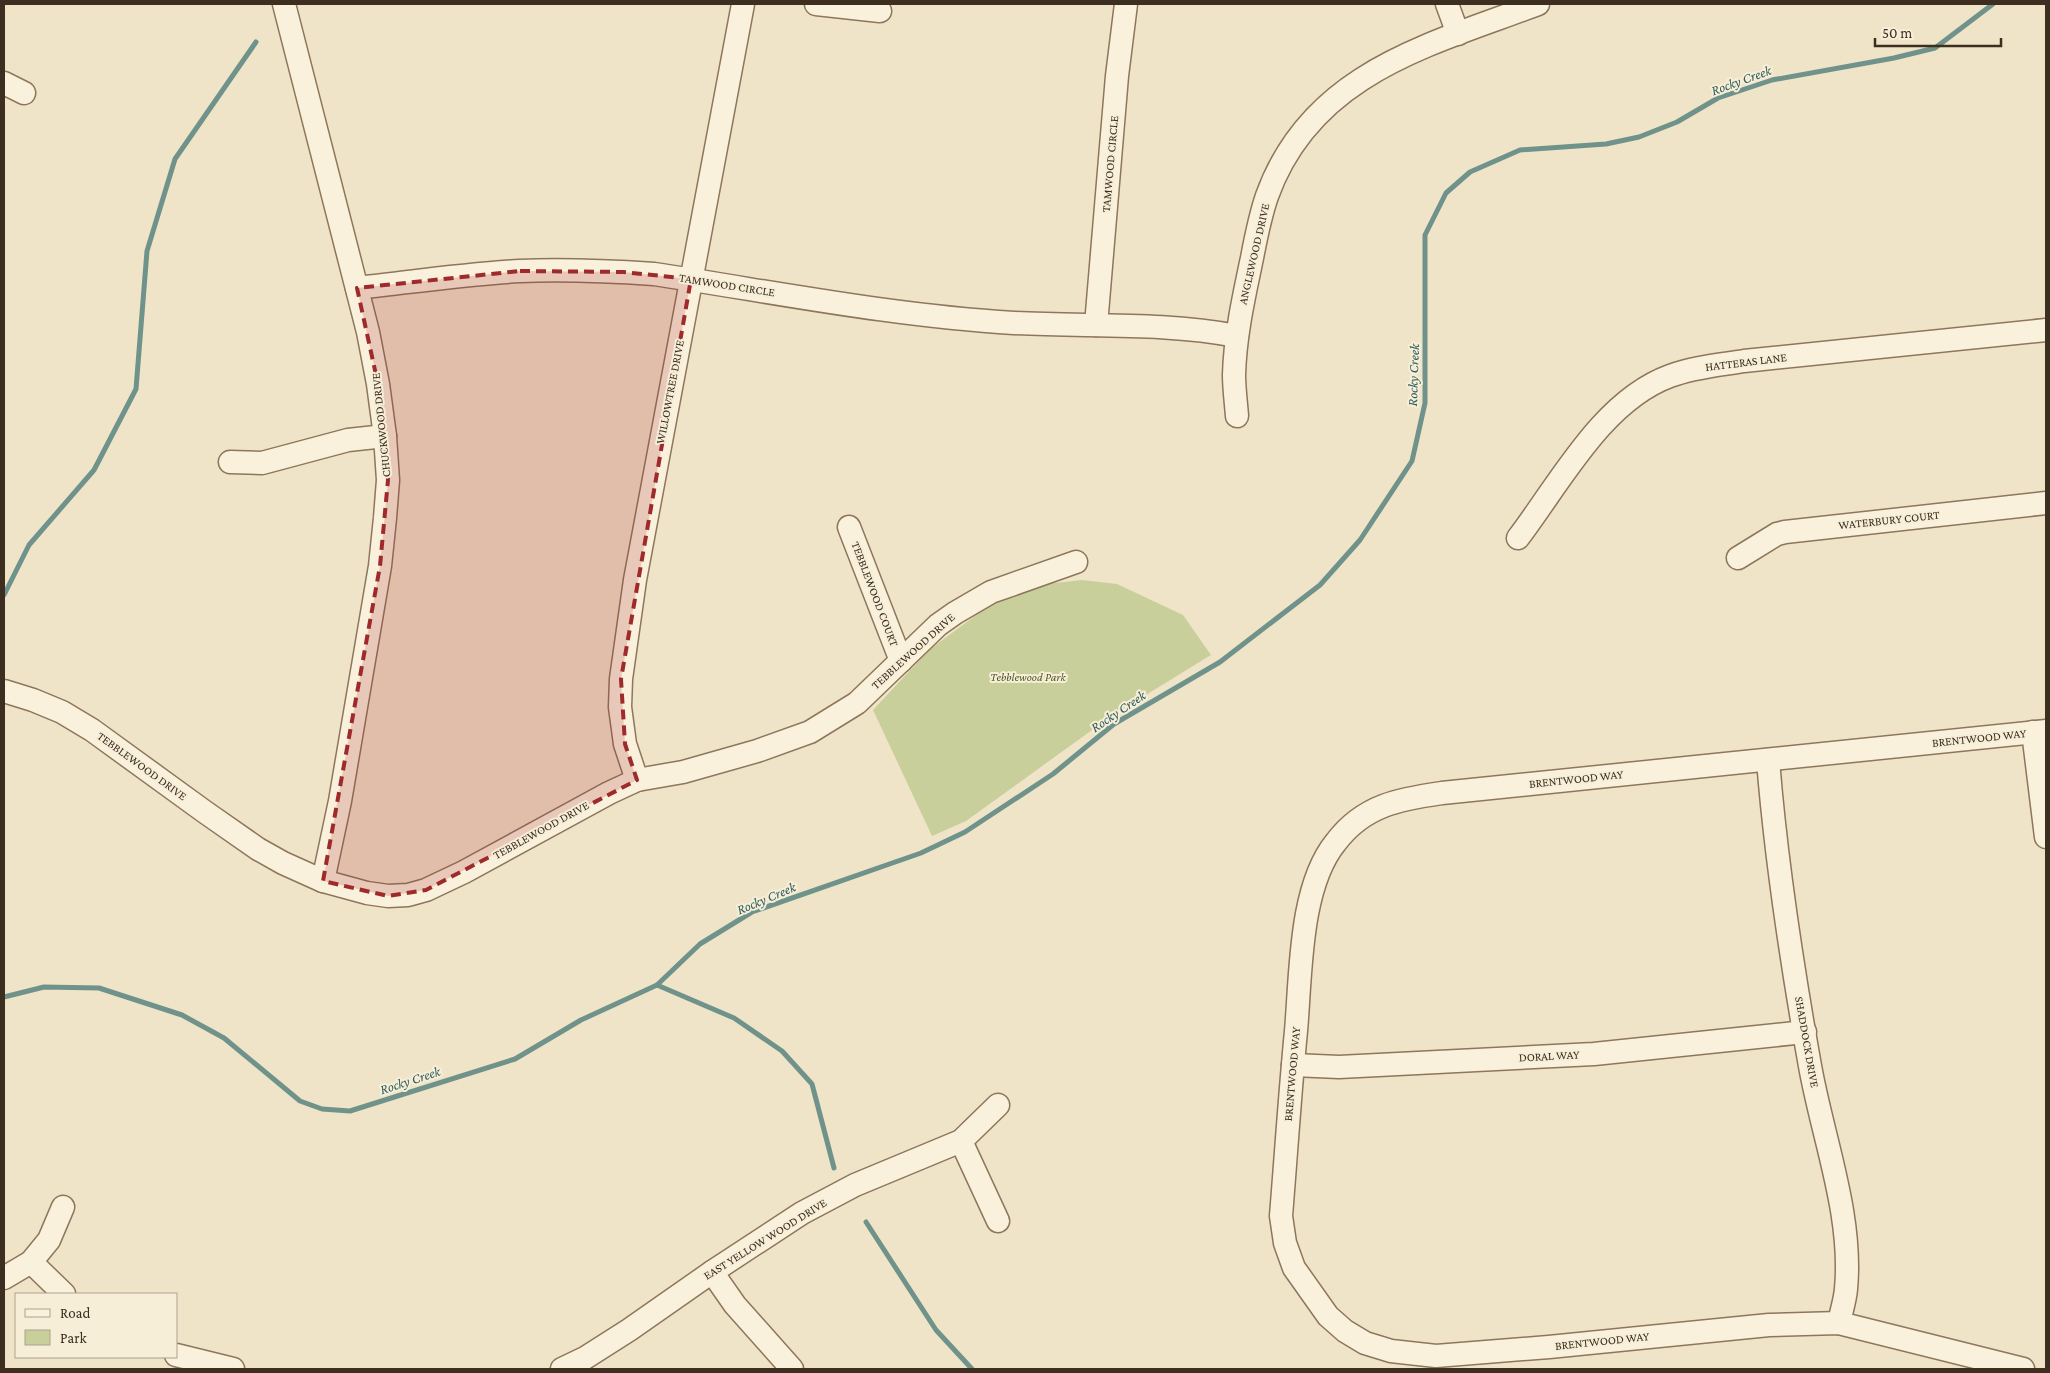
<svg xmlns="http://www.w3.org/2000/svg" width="2050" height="1373" font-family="'Crimson Pro',serif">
  <rect width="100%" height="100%" fill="#f0e4c8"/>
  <path fill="#c9cf9b" d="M1082,580l35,4 66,31 28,40 -101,62 -144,104 -34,15 -59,-126 56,-60 66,-49 42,-16z"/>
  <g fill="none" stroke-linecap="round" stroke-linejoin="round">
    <g stroke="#6f938a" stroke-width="5">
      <path d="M4,595l25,-50 65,-75 42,-81 11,-138 28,-92 81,-117"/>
      <path d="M657,985l77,33 48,33 30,33 22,84"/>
      <path d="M4,997l40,-10 55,1 83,27 42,23 76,63 22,8 28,2 165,-52 66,-39 76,-35 43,-41 52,-32 169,-59 44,-21 88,-58 61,-50 106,-62 100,-77 40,-45 52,-79 13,-58v-168l21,-42 24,-21 50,-22 86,-6 33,-7 38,-15 41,-24 54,-18 122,-22 41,-10 58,-44"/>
      <path d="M866,1222l70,108 36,39"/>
    </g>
    <defs>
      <g id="minor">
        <path d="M284,4l84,328 10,52 7,52 3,44 -3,38 -5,48 -40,235 -17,80"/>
        <path d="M816,4l64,7"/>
        <path d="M1447,4l11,30"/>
        <path d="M4,83l20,10"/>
        <path d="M357,288c54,-6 109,-14 163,-17 45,-2 89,0 134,3 120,18 239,42 360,49 75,4 150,-1 223,13"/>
        <path d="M1096,325l21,-249 9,-72"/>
        <path d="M1237,416c-1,-13 -3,-28 -3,-41 1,-39 10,-79 18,-117 4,-21 8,-42 15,-62 44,-123 162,-151 271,-192"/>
        <path d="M230,462l32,1 86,-23 37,-4"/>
        <path d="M849,527l52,134"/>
        <path d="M1518,538c42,-55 84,-137 152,-162 24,-9 50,-11 74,-15l302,-31"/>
        <path d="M1738,558l39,-24 8,-2 261,-29"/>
        <path d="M4,691l29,9 29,12 30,18 113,82 53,37 25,14 40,18 44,12 21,3 20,-1 18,-5 38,-18 145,-79 28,-13 46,-8 74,-21 53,-19 47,-29 81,-78 17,-12 36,-21 85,-30"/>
        <path d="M2033,732l13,105"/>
        <path d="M1768,760c8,102 24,205 42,306 13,73 43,149 36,223 -1,12 -5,23 -7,34"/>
        <path d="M637,780l-12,-36 -5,-37 1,-28 14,-99 108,-576"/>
        <path d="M1293,1065l46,2 255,-13 211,-22"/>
        <path d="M961,1141l37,80"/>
        <path d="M31,1262l33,32"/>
        <path d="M712,1272l23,33 57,64"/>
        <path d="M4,1278l27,-16 18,-22 14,-33"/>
        <path d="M176,1355l57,14"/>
        <path d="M562,1369l23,-11 44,-28 83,-58 90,-59 53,-28 106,-44 37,-36"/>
        <path d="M2023,1369l-184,-46 -70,2 -220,22 -113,9 -45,-5 -26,-8 -20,-12 -17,-15 -34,-48 -9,-25 -4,-27c5,-61 9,-123 15,-185 5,-56 3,-144 40,-189 28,-37 64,-43 106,-49l604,-62"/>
      </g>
    </defs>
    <use href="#minor" stroke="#8d765c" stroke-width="25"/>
    <use href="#minor" stroke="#faf1dc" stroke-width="22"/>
  </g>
  <path fill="#9e2a2b" fill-opacity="0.2" stroke="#9e2a2b" stroke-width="4" stroke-dasharray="10 6" stroke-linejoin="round" d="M520,271l103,1 68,7 -70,400 4,65 12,36 -211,110 -38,6 -65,-15 57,-315 8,-86 -10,-96 -21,-96z"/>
  <g text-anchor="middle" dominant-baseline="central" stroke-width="4" stroke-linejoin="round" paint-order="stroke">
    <g font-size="12" fill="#3d2e20" stroke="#f7eed8">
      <text transform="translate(1110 164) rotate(-85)">TAMWOOD CIRCLE</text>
      <text transform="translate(1254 254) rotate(-77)">ANGLEWOOD DRIVE</text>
      <text transform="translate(727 285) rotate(9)">TAMWOOD CIRCLE</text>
      <text transform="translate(1746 362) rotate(-7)">HATTERAS LANE</text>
      <text transform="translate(670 392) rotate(-79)">WILLOWTREE DRIVE</text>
      <text transform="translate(381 425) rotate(-96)">CHUCKWOOD DRIVE</text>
      <text transform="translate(1889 520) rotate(-6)">WATERBURY COURT</text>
      <text transform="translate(875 594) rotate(69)">TEBBLEWOOD COURT</text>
      <text transform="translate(913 651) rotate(-42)">TEBBLEWOOD DRIVE</text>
      <text transform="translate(1979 738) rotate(-6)">BRENTWOOD WAY</text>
      <text transform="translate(142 766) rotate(36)">TEBBLEWOOD DRIVE</text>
      <text transform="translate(1576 779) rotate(-6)">BRENTWOOD WAY</text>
      <text transform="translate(541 830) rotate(-29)">TEBBLEWOOD DRIVE</text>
      <text transform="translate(1807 1042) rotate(80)">SHADDOCK DRIVE</text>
      <text transform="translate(1549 1056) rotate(-3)">DORAL WAY</text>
      <text transform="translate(1292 1074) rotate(-85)">BRENTWOOD WAY</text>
      <text transform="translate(765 1239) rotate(-32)">EAST YELLOW WOOD DRIVE</text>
      <text transform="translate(1602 1341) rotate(-6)">BRENTWOOD WAY</text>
    </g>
    <g font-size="12" font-style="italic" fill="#4d5a26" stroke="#f7eed8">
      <text x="1028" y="677">Tebblewood Park</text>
    </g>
    <g font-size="14" font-style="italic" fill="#2f5d5a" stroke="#f7eed8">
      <text transform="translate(1741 80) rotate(-20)">Rocky Creek</text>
      <text transform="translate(1413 375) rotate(-88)">Rocky Creek</text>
      <text transform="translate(1118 711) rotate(-34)">Rocky Creek</text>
      <text transform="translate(766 898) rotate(-23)">Rocky Creek</text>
      <text transform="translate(410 1080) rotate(-18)">Rocky Creek</text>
    </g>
  </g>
  <rect width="2050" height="1373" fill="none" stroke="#3d2e20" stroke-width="10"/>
  <rect x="15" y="1293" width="162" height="65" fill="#f7eed8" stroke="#ada18e"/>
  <rect x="25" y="1309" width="25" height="8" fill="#faf1dc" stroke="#ada18e"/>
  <text x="60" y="1318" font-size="15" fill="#3d2e20">Road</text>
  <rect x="25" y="1330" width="25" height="15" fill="#c9cf9b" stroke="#ada18e"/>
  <text x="60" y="1343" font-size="15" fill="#3d2e20">Park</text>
  <path d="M1875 38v8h126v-8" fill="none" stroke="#3d2e20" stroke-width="2.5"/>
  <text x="1882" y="38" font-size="15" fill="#3d2e20" stroke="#f7eed8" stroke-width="4" paint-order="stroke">50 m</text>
</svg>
